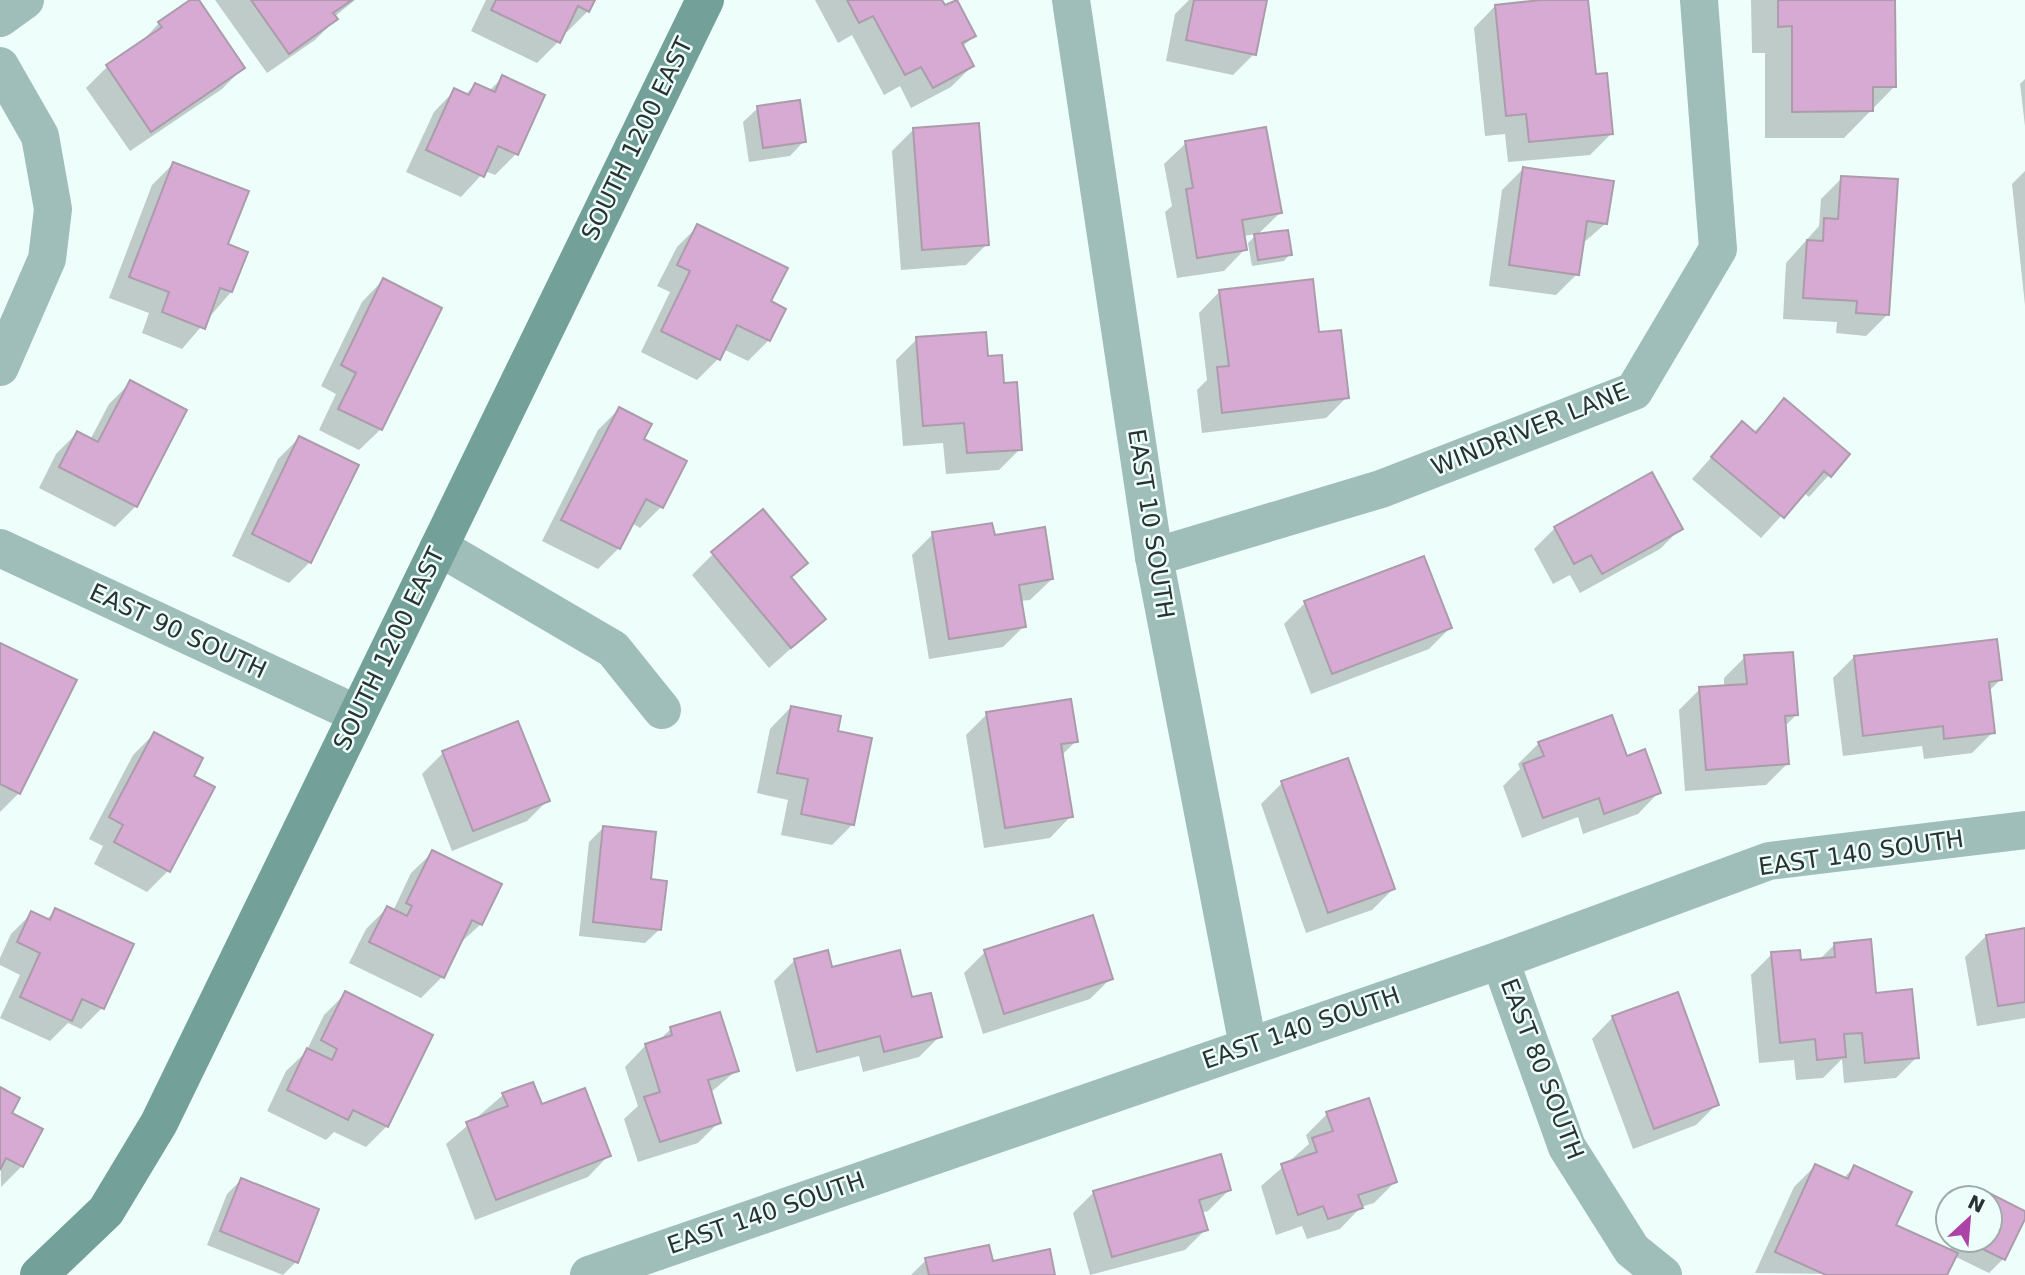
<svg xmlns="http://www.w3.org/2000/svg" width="2025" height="1275" font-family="'DejaVu Sans',sans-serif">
  <rect width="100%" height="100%" fill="#eefefb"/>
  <g fill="#0003">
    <path d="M193,0h3l47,68 -21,21 -92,62 -44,-63 21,-21 32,-22 20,-22z"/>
    <path d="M215,0h140l-21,17 2,2 -21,21 -48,33z"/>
    <path d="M486,0h107l-5,11 -21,21 -3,-1 -6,11 -21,21 -66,-32z"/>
    <path d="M815,0h126l33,36 -12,11 10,19 -21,21 -40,21 -11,-22 -16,9 -32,-60 -14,8z"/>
    <path d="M1189,0h76l-11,54 -21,21 -67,-14 9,-47z"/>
    <path d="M1558,0h29l8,76 16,58 -21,21 -82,7 -3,-28 -20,2 -11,-108 21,-22z"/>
    <path d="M1751,0h143v87l-50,51h-79v-85h-13z"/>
    <path d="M503,77l13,77 -21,21 -10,-4 -24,26 -55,-25 28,-60 21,-22 10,5 10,-10 14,6z"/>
    <path d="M2025,79v47l-5,-42z"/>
    <path d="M758,108l46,33 -14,15 -41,6 -6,-40z"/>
    <path d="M913,130l74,114 -21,21 -65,5 -9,-119z"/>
    <path d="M1186,143l94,70 -24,23 34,18 -6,7 -32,5 -4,-23 9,-9 -14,2 2,13 -21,22 -47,7 -12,-66 7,-6 -8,-42z"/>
    <path d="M173,164l53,81 5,47 -49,57 -40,-16 7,-20 -40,-15 43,-113z"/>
    <path d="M1523,169l82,55 -23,20 -5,30 -21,21 -67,-9 13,-96z"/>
    <path d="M2025,171v134l-13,-121z"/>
    <path d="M1842,178l46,136 -22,22 -30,-3 1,-11 -54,-3 3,-56 33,-37 2,-27z"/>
    <path d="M698,226l71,76v38l-21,21 -25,-12 -5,10 -21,21 -56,-28 29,-60 -13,-6 20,-39z"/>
    <path d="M383,280l-2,149 -22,21 -40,-20 17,-36 -15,-8 41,-84z"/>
    <path d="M1220,291l127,106 -21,21 -124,15 -5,-43 10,-10 -8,-67z"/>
    <path d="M917,339l69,19 16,27 18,64 -21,21 -53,4 -3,-31 -40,3 -7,-86z"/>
    <path d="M130,383l6,123 -21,21 -76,-39 17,-34 21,-21 13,7 19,-36z"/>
    <path d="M1784,401l64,53 -39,43 -6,-5 -42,46 -69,-59 50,-56 11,10z"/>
    <path d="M619,409l23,31 19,67 -21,21 -8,-5 -13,25 -21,21 -56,-28 56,-111z"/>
    <path d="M299,438l11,124 -21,21 -57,-27 46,-97z"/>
    <path d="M1555,528h126l-21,21 -80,44 -10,-18 -17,9 -19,-35z"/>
    <path d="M933,534l60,3 59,42 -22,21 -10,1 4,25 -21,21 -74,12 -17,-104z"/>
    <path d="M713,554l77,24 34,41 -55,49 -77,-93z"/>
    <path d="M1305,603l145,25 -21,21 -118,45 -27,-70z"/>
    <path d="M0,645l19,148 -19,19z"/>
    <path d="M1745,657l52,57 -13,13 3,37 -21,21 -81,6 -6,-81 21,-21 24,-2v-9z"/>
    <path d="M1854,657l146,23 -12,12 5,40 -21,21 -48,6 -2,-13 -79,10 -10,-78z"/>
    <path d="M791,707l45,25 17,92 -21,21 -51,-10 7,-35 -31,-7 13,-64z"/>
    <path d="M987,714l89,27 -15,15 10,60 -21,22 -66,10 -18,-113z"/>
    <path d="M154,734l37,43 -23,94 -21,21 -53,-28 9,-18 -14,-7 44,-84z"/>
    <path d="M1539,743l87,15 33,34 -21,22 -55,20 -5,-17 -56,21 -19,-52 17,-17 -2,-5z"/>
    <path d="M443,753l105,47 -21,21 -75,30 -30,-77z"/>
    <path d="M1282,783l111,106 -21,21 -66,23 -45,-129z"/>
    <path d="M604,827l45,53 11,49 -15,14 -66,-7 10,-94z"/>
    <path d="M433,852l48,72 -23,21 -16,32 -21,21 -72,-35 17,-34 21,-21 6,3 18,-38z"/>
    <path d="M56,910l46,98 -21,21 -13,-6 -18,18 -50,-23 20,-43 -20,-10v-7l11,-24 21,-21 14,7z"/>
    <path d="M2025,930v88l-48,8 -12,-69 21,-21z"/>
    <path d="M1835,944l82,113 -21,21 -52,5 -2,-24 -19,19 -27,2 -2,-20 -35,3 -8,-88 21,-21 28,8 19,-2z"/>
    <path d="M985,952l126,26 -21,21 -107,35 -19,-61z"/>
    <path d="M795,960l35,9 81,30 29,37 -21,21 -56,15 -4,-16 -63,16 -22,-91z"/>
    <path d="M345,994l42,132 -21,21 -32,-15 -8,8 -59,-29 19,-40 20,-19 18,-37z"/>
    <path d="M1613,1017l104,87 -21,21 -63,24 -41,-110z"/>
    <path d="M671,1029l66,41 -27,23 9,29 -21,21 -60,19 -14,-43 14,-13 -13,-39 21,-22 12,-4z"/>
    <path d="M0,1089l10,24 12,53 -21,21z"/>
    <path d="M503,1095l38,11 68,49 -21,22 -113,43 -29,-76z"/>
    <path d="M1327,1114l68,68 -21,21 -13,4 -21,22 -33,10 -5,-13 -26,9 -15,-49 48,-42 -3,-9z"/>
    <path d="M1815,1166l28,13 11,-12 40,59 55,25 5,-11h36v-42h-10l5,-5 40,23 -22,43 -14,14 -35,-17 -8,19 -191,-2 39,-86z"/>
    <path d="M241,1180l55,82 -13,13 -76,-30 20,-51z"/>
    <path d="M1229,1190l-21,21 -7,2 5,16 -21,21 -95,25 -17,-62 21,-21z"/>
    <path d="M926,1260l66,3 61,12h-142z"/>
  </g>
  <g fill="#d6aad2" stroke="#ac9cab" stroke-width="2">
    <path d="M190,0h9l46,68 -94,64 -45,-67 56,-38 -4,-5z"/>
    <path d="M251,0h101l-19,13 5,6 -49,35z"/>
    <path d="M496,0h99l-6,12 -11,-6 -18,37 -69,-33z"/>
    <path d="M847,0h95l3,5 12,-5 19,36 -14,7 12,23 -41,22 -12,-21 -16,8 -32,-59 -14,7z"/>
    <path d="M1194,0h73l-11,55 -70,-15z"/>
    <path d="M1541,0h47l8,74 11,-1 6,61 -84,8 -3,-28 -20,2 -11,-111z"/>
    <path d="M1778,0h117l1,87h-23v24l-81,1v-86l-14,1z"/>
    <path d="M502,75l43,20 -27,60 -20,-9 -14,31 -58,-27 28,-62 15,7 6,-12 20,9z"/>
    <path d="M800,100l6,42 -43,6 -6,-42z"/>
    <path d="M979,123l10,122 -67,5 -9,-122z"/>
    <path d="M1266,127l16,86 -40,7 5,30 -50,8 -11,-69 7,-1 -8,-47z"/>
    <path d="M173,162l76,29 -21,53 20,8 -16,40 -12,-4 -15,41 -43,-17 7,-20 -40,-15z"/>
    <path d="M1523,167l91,14 -7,43 -20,-3 -8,54 -70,-10z"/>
    <path d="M1841,176l57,3 -9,136 -33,-2 1,-12 -54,-3 4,-58 16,1 1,-23 14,1z"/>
    <path d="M697,224l91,44 -17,33 15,8 -16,32 -33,-16 -17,35 -59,-29 29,-60 -13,-6z"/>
    <path d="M1288,230l4,25 -34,5 -4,-26z"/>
    <path d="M383,278l59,30 -60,122 -44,-21 18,-36 -15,-8z"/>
    <path d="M1313,279l6,53 22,-2 8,68 -127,15 -5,-46 12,-1 -10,-76z"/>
    <path d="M986,332l2,24 14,-1 2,28 13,-1 5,68 -55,3 -3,-30 -41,3 -7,-89z"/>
    <path d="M130,380l57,30 -50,97 -78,-40 18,-36 21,11z"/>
    <path d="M1784,398l66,56 -19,23 -7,-6 -40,47 -73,-61 31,-36 14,12z"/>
    <path d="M619,407l33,17 -8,15 43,22 -24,47 -17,-9 -26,50 -59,-29z"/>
    <path d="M299,436l60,29 -48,98 -59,-29z"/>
    <path d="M1652,472l31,57 -81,45 -11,-19 -17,9 -20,-37z"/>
    <path d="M763,509l45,54 -17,14 35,42 -35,29 -80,-96z"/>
    <path d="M992,523l3,12 50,-8 8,52 -34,6 7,42 -77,12 -17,-107z"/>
    <path d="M1424,556l28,72 -120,46 -28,-73z"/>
    <path d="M1997,639l5,41 -13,2 6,51 -51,6 -1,-13 -80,10 -9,-80z"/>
    <path d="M0,643l77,37 -57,114 -20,-10z"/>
    <path d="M1793,652l5,63 -13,1 4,48 -83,6 -7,-83 48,-3 -3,-29z"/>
    <path d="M1071,699l7,43 -17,2 12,73 -68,11 -19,-116z"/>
    <path d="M791,706l50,10 -3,15 34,7 -18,87 -53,-11 7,-35 -31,-6z"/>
    <path d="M1612,715l15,41 18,-7 16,44 -57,21 -5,-16 -56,20 -20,-54 21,-8 -6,-14z"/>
    <path d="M518,721l32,80 -77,30 -31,-80z"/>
    <path d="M154,732l49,26 -9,18 21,11 -45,85 -56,-30 9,-17 -14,-8z"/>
    <path d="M1348,758l47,131 -67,24 -47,-132z"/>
    <path d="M603,826l53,6 -5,47 16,2 -6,49 -68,-8z"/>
    <path d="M432,850l70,34 -20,41 -10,-5 -28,58 -75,-36 18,-36 20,10 5,-10 -6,-3z"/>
    <path d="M55,908l79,36 -30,65 -22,-10 -10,22 -52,-24 20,-44 -23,-11 14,-31 19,9z"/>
    <path d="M1093,915l20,64 -109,35 -20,-64z"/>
    <path d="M2025,928v74l-27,4 -12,-71z"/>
    <path d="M1871,939l5,54 36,-4 7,69 -54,5 -3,-30 -18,1 2,23 -29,3 -2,-21 -35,4 -9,-91 29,-2 1,10 34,-3 -1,-14z"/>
    <path d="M828,950l4,17 68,-17 12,47 19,-4 11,44 -58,15 -4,-16 -63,16 -23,-93z"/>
    <path d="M345,991l88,44 -45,92 -35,-17 -5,10 -61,-30 20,-42 25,12 5,-11 -16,-9z"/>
    <path d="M1678,992l41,113 -65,24 -42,-113z"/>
    <path d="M720,1012l19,59 -31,9 13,43 -61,19 -16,-45 16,-5 -15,-48 27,-9 -2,-8z"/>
    <path d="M533,1082l9,22 43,-16 26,68 -115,44 -30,-78 42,-16 -6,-13z"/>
    <path d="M0,1087l20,11 -8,15 31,16 -20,38 -17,-9 -6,12z"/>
    <path d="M1369,1098l28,84 -39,13 5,13 -35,11 -5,-13 -25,9 -17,-51 36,-12 -5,-14 21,-7 -7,-19z"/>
    <path d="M1221,1154l10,36 -32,10 9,30 -96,27 -19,-66z"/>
    <path d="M1815,1164l33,15 6,-14 58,27 -16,33 62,28 -11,22h-121l-51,-23z"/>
    <path d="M241,1178l78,31 -21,54 -78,-32z"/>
    <path d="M1985,1191l40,20v8l-20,41 -41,-20h26v-42h-9z"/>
    <path d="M989,1245l4,16 57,-12 5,26h-126l-4,-17z"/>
  </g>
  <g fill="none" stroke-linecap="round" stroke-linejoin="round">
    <g stroke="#a0beb9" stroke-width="38">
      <path d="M1071,0l83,557 94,489"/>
      <path d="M0,18l25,-18"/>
      <path d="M0,66l40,70 13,73 -6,50 -47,108"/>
      <path d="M439,547l174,102 49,61"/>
      <path d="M0,548l357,166"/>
      <path d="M1154,557l227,-68 253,-98 84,-142 -19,-249"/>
      <path d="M1500,960l67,187 65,103 31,25"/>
      <path d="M589,1275l911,-315 269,-99 256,-31"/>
    </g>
    <path stroke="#73a199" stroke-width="38" d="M39,1275l67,-64 53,-88 546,-1123"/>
  </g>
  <g text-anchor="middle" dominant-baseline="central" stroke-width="5" stroke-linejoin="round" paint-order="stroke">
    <g font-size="24" fill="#283230" stroke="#eefefb">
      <text transform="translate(637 139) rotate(-64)">SOUTH 1200 EAST</text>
      <text transform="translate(1530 429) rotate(-22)">WINDRIVER LANE</text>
      <text transform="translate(1151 524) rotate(81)">EAST 10 SOUTH</text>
      <text transform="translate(178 631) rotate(25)">EAST 90 SOUTH</text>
      <text transform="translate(389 649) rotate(-64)">SOUTH 1200 EAST</text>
      <text transform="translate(1861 853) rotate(-8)">EAST 140 SOUTH</text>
      <text transform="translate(1301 1028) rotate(-19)">EAST 140 SOUTH</text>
      <text transform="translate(1542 1069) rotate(69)">EAST 80 SOUTH</text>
      <text transform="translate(766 1213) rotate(-19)">EAST 140 SOUTH</text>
    </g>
  </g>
  <g transform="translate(1969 1219) rotate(26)"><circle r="33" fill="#eefefb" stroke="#9facaa" stroke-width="2"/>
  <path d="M0-5L12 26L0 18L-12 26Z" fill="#ac44a7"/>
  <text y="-10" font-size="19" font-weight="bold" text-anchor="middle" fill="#283230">N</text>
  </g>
</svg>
